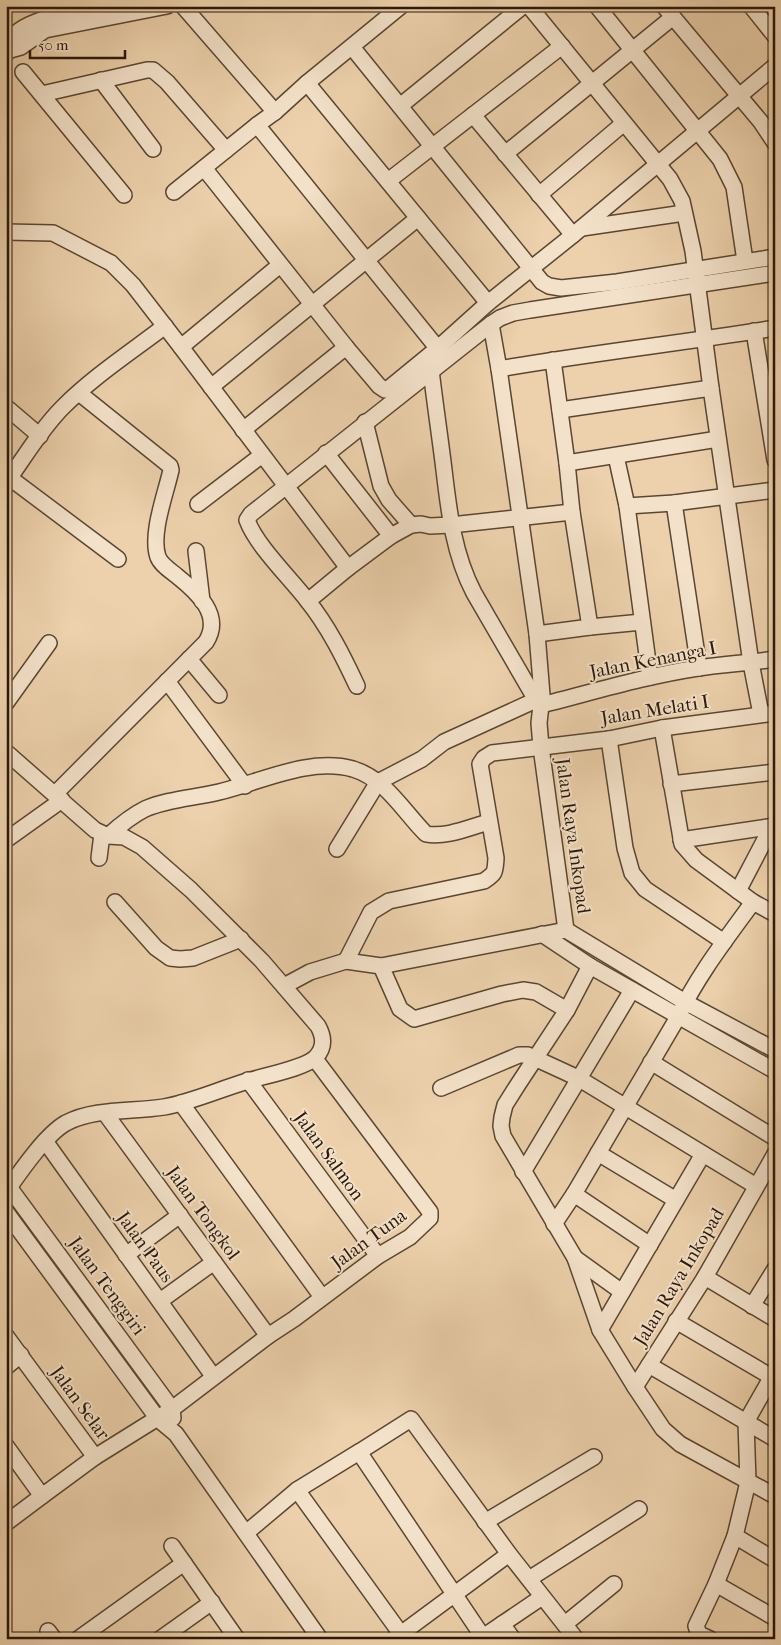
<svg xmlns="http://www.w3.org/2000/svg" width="781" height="1645" font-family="'IM FELL French Canon',serif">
  <rect width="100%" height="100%" fill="#ecd1ac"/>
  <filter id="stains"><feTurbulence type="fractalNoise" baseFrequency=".004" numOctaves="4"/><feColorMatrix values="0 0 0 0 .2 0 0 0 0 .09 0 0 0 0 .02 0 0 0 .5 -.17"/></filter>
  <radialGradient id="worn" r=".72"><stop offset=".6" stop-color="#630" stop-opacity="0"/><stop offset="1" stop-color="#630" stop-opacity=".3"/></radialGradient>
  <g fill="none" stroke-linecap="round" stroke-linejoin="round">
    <defs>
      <g id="street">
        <path d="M183,6l92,106"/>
        <path d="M529,6l141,173 12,22 11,50 18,137 40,275 10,51"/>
        <path d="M597,6l123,153 14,28 11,74"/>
        <path d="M751,6l24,30"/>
        <path d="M673,17l88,105 14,21"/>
        <path d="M352,47l190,235 7,4 12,2 56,-6 158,-25"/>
        <path d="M10,50c0,-3 1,-9 2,-12 14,-21 69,-27 92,-31"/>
        <path d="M6,53l4,-3 11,-3 24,-17 122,-24"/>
        <path d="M23,72l101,123"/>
        <path d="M101,80l52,69"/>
        <path d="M42,94l105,-24h6l14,12 59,68"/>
        <path d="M400,106l123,-100"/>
        <path d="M473,115l100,120"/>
        <path d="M257,125l186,230"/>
        <path d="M505,154l168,-137 -9,-11"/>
        <path d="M204,168l142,179 33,39 6,4 3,-1 50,-41 50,-45 85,-68 202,-169"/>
        <path d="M388,181l174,-135"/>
        <path d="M174,192l83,-67 18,-13 32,-29 94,-77"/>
        <path d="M539,195l85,-72"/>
        <path d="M418,218l70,85"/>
        <path d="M582,228l102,-15"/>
        <path d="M6,232l47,1 58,30 22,22 48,62"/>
        <path d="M280,265l-99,82 167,221"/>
        <path d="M491,324l8,45 38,265 5,61 -1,10c52,-13 104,-29 157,-37 26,-4 51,-5 77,-9"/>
        <path d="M754,331l21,129"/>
        <path d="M553,360l14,103"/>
        <path d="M499,369c92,-16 184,-26 276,-41"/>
        <path d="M431,370c4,34 9,67 13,100 5,43 10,85 30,123l62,107 5,5 -2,18 2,24 25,183"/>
        <path d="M211,387l207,-169 -111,-135"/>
        <path d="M6,407l34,29"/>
        <path d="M560,410l151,-22"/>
        <path d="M365,422l16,64 8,14 22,25"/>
        <path d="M243,430l103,-83"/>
        <path d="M326,453l65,83"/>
        <path d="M616,456l11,50 23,171"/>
        <path d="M10,478l108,81"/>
        <path d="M6,483c18,-25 35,-54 57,-76 31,-31 68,-55 102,-81"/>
        <path d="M674,503l25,165"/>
        <path d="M198,504l64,-49"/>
        <path d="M627,506l47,-3 101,-13"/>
        <path d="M196,551l6,50"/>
        <path d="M308,601l40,-33 43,-32 20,-11 10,-1 9,2 21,-1 121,-13"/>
        <path d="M590,627l52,-5"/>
        <path d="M537,634l53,-7 -18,-115 -5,-49 151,-24"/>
        <path d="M189,659l30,36"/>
        <path d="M167,681l78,105"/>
        <path d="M357,686c-14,-30 -29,-60 -50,-86 -17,-22 -51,-55 -60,-80l4,-6 240,-190 9,-6 13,-5 17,-3 245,-37"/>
        <path d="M6,703l43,-60"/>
        <path d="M662,728l20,116 14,16 57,42 22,12"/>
        <path d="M609,739l16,109 7,25 13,16 79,53"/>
        <path d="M6,752l89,78 13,6 16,1 18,10 49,43 71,71 56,65c6,11 7,21 -2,31 -10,11 -53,19 -68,24 -28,8 -56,21 -84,26 -32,5 -69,1 -98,16 -20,11 -46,49 -60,69"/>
        <path d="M671,784l104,-12"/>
        <path d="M55,794l151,-152c17,-27 -9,-50 -29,-66 -6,-5 -16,-11 -19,-19 -8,-23 8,-64 13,-87l-1,-4 -91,-73"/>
        <path d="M108,836c11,-10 23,-20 37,-27 23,-10 49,-11 74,-17 42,-10 90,-35 134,-23 33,10 50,42 73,65 20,4 44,-7 63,-12"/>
        <path d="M6,840l56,-40"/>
        <path d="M681,840l94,-14"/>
        <path d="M337,849l41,-67 44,-23 22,-17 92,-42"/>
        <path d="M99,858l3,-24"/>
        <path d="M738,891l34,-65"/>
        <path d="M115,902l41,46 14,10 10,1 13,-1 48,-19"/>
        <path d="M542,934l48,32 185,105"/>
        <path d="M346,961l25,-49 18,-11 95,-20c12,-8 11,-9 12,-23l-16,-94 4,-6 8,-5 117,-14 53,-11 113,-15"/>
        <path d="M381,966l19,43 14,10 88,-25 21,-4 13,2 31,18 -50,76 -12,19 -3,12 -1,9 2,10 72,122 25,72 35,57 28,42 17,15 95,52"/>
        <path d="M284,986l26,-14 36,-11 35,5 185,-36 119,72 90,48"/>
        <path d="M567,1010l23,-44"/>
        <path d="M651,1062l124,76"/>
        <path d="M248,1080l130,176"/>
        <path d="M441,1088l78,-33h9l50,23 178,108"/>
        <path d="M181,1103l141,194"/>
        <path d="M105,1113l163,223"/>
        <path d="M45,1141l168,235"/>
        <path d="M598,1153l78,47"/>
        <path d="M523,1172l109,-182"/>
        <path d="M9,1187l163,222 1,9"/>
        <path d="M574,1194l76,51"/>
        <path d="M6,1212l152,207 18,15 144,205"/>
        <path d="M554,1224l20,-30 104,-177c19,-41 49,-79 75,-115"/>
        <path d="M126,1255l54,-40"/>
        <path d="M575,1258l47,34"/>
        <path d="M705,1277l70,42"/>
        <path d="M160,1301l54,-39"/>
        <path d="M752,1306l23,-37"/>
        <path d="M676,1321l99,58"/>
        <path d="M600,1330l103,-176"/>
        <path d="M6,1336l89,121 77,-48 96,-73 26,-17 84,-63 32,-19 20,-19v-6l-115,-153"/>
        <path d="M649,1365l126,74"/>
        <path d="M6,1367l15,-12"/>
        <path d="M635,1387l70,-110 70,-123"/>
        <path d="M6,1446l36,50 -36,27"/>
        <path d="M297,1490l104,144"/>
        <path d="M42,1496l53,-39"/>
        <path d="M485,1522l109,-65"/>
        <path d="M246,1533l51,-43 62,-38"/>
        <path d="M735,1536l40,24"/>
        <path d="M172,1546l65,93"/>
        <path d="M509,1554l67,85"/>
        <path d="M529,1579l110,-70"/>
        <path d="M716,1584l59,34"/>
        <path d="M502,1624l11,15"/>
        <path d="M565,1624l49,-40"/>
        <path d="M48,1631l6,8"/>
        <path d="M78,1639l106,-76"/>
        <path d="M160,1639l52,-37"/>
        <path d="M394,1639l115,-85 -98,-135 -52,33 124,185 59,-40"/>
        <path d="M710,1639l-11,-5 -3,-8 20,-42 19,-48 13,-54 -2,-60 29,-51"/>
      </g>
    </defs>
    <use href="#street" stroke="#5b4632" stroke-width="18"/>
    <use href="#street" stroke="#f3e1c9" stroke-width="15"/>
  </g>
  <g text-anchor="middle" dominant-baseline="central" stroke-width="4" stroke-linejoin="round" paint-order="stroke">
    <g font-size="19" fill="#2b180a" stroke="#f3e1c9">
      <text transform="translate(653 660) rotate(-11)">Jalan Kenanga I</text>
      <text transform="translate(655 710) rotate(-9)">Jalan Melati I</text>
      <text transform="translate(573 836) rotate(82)">Jalan Raya Inkopad</text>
      <text transform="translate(329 1156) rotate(54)">Jalan Salmon</text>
      <text transform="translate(203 1213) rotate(54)">Jalan Tongkol</text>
      <text transform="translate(369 1239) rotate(-36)">Jalan Tuna</text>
      <text transform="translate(145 1247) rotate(54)">Jalan Paus</text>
      <text transform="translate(679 1277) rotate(-59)">Jalan Raya Inkopad</text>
      <text transform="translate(107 1286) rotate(54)">Jalan Tenggiri</text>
      <text transform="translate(80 1403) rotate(54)">Jalan Selar</text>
    </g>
  </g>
  <rect width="781" height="1645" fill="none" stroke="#ecd1ac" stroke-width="25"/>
  <rect x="8" y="8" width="766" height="1630" fill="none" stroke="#2b180a" stroke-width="2.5"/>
  <rect x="12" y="12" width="756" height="1620" fill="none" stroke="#2b180a"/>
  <path d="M30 50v8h95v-8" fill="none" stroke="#2b180a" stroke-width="2.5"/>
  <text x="38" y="50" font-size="15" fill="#2b180a" stroke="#f3e1c9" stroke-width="4" paint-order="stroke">50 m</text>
  <rect width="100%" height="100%" filter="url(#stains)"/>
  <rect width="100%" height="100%" fill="url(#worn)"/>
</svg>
